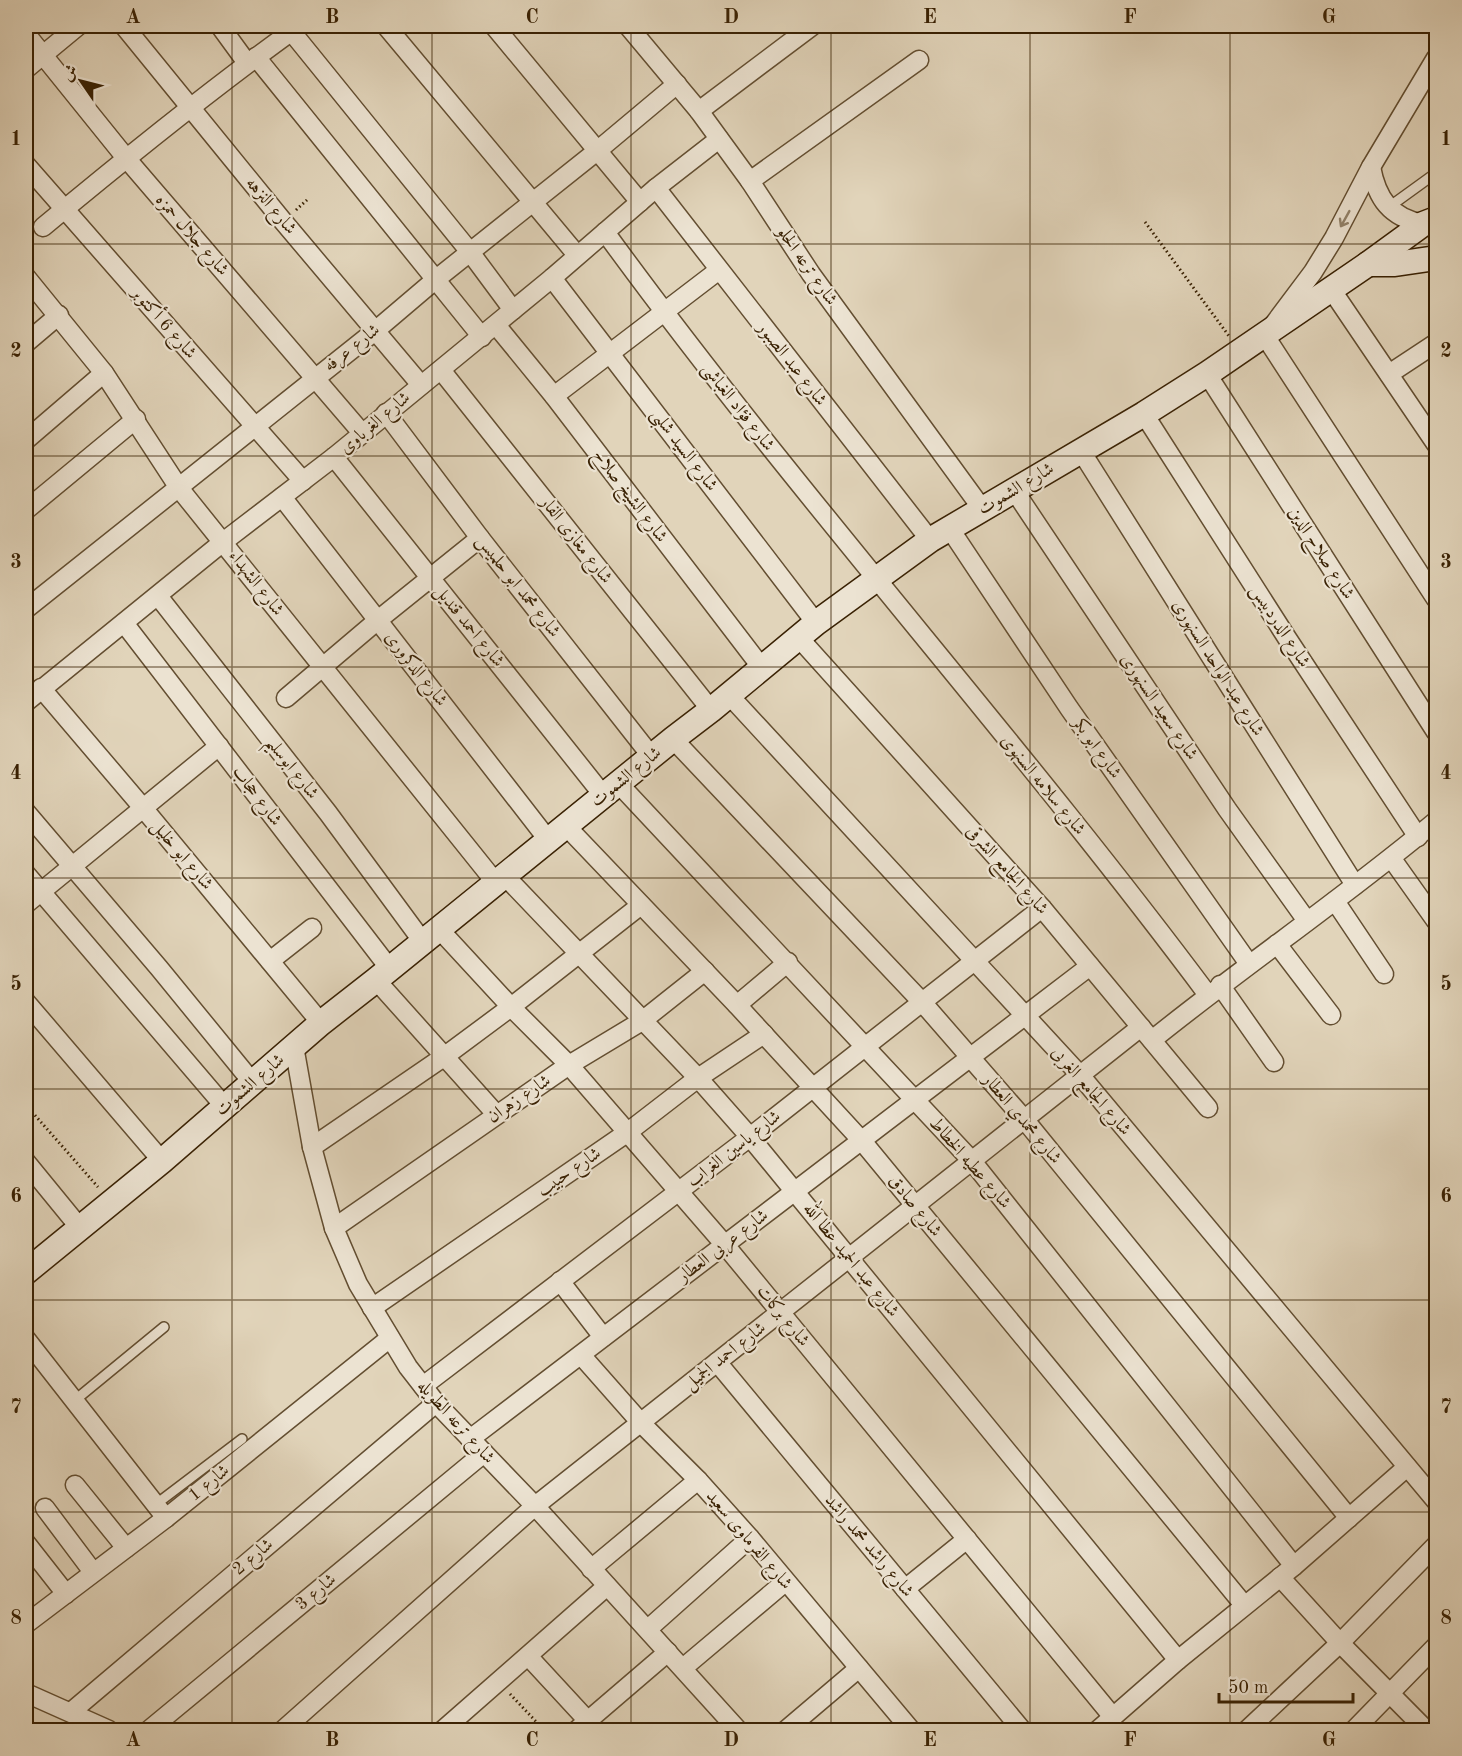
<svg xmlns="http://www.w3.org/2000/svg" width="1462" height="1756" font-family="'Old Standard TT',Amiri,serif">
  <rect width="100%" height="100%" fill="#e1d4ba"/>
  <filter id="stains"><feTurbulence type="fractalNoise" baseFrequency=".00333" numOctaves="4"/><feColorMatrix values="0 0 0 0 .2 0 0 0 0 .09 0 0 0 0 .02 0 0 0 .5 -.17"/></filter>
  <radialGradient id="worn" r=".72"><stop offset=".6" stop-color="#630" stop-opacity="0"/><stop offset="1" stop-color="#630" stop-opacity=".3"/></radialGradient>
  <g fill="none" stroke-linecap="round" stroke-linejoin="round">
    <defs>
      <g id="lane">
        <path d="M1389,207l47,-34"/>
        <path d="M74,1401l90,-74"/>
        <path d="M155,1505l87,-66"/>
      </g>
      <g id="street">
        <path d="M124,26l158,194 139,165"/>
        <path d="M220,26l27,37"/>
        <path d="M386,26l191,229"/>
        <path d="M494,26l146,176"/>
        <path d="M628,26l71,85 51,70 61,93 172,236"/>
        <path d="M291,31l179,221 43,58"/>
        <path d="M26,34l100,124 236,275"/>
        <path d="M256,57l226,280"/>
        <path d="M1436,58l-65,109 -37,71 -21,34 -48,64 171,263"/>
        <path d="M26,69l52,-43"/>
        <path d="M699,111l113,-85"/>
        <path d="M26,165l277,316"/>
        <path d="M1371,167c6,32 19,50 52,57"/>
        <path d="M750,181l169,-121"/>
        <path d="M656,188l274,352"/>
        <path d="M43,227c83,-69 168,-138 256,-201"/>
        <path d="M605,232c191,262 409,503 603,763"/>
        <path d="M26,277l78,96 75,115 317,395"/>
        <path d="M552,278l264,345"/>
        <path d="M1331,289l105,155"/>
        <path d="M496,325l58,71 208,272"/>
        <path d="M26,343l33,-28"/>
        <path d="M441,370l270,340"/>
        <path d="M1207,374l229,358"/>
        <path d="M1389,374l47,-31"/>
        <path d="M554,396l165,-126"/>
        <path d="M386,413l94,125 172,219"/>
        <path d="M1144,414l143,224 131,199"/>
        <path d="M26,440l78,-67"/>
        <path d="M1081,451l274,434"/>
        <path d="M334,457l269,338"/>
        <path d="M1014,490l213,319 80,112"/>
        <path d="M282,497l267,344"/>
        <path d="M26,510l110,-91"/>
        <path d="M950,529l119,179 180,256"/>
        <path d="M158,596l170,217 95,129"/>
        <path d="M26,609l349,-278 60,-51 162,-129 80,-67"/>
        <path d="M124,623l266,346"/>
        <path d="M799,638l243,270 166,200"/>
        <path d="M41,688l103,121 177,214"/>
        <path d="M729,695l351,380 356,426"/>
        <path d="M286,698l92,-78 102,-82"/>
        <path d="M26,702l197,-160 111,-85 218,-179 104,-90 63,-49"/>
        <path d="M673,739l249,263 102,117 325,399"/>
        <path d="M618,783l354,378 322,405"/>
        <path d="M26,812l133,156 94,115"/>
        <path d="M566,826l171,179 125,136 382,464"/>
        <path d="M1392,859l44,62"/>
        <path d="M26,874l199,233"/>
        <path d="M505,876l193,202 52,59 428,523"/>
        <path d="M1335,901l49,73"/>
        <path d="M26,904l193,-158"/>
        <path d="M439,929l72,78 58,58 156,180 388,472"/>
        <path d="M1277,944l54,71"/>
        <path d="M270,961l42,-33"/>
        <path d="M376,980l120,134"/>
        <path d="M1220,985l54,77"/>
        <path d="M26,1002l136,159"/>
        <path d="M737,1005l51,-43"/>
        <path d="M1152,1040c93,-75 192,-142 284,-219"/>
        <path d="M294,1046l18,101 22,81 24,56 50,83 28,36 99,103 203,224"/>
        <path d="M312,1147l133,-91 66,-49 130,-102"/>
        <path d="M26,1162l54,66"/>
        <path d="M334,1228l235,-163 73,-44 63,-50"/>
        <path d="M560,1281l43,56"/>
        <path d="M372,1308l256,-176 70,-54 66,-44"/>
        <path d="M26,1339l140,179"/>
        <path d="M581,1355l60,68 57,57 52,58 161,192"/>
        <path d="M717,1362l305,368"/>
        <path d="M423,1386l327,-249 292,-229"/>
        <path d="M470,1439l620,-473"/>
        <path d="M75,1485l51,63"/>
        <path d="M45,1508l48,64"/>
        <path d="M26,1543l40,51"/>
        <path d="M591,1569l107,-89"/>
        <path d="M1280,1577l60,66 86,87"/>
        <path d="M905,1589l62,-50"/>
        <path d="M26,1624l140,-106 224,-180"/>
        <path d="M648,1629l102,-91"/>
        <path d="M528,1656l60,65"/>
        <path d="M683,1668l102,-86"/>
        <path d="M26,1693l83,37"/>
        <path d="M71,1712l365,-309"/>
        <path d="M149,1730l335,-277"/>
        <path d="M283,1730l252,-224 606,-479"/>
        <path d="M443,1730l164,-144"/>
        <path d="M577,1730l91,-78"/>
        <path d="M786,1730l73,-62"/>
        <path d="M1098,1730l80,-70 116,-94 113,-99"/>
        <path d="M1247,1730l93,-87 96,-98"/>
        <path d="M1354,1730l82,-84"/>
      </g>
      <g id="secondary">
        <path d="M1368,264h27l41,-6"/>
        <path d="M26,1272l136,-111 159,-138 55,-43 297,-241 38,-29 105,-87 114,-83 214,-126 63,-40 161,-110 55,-40 13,-5"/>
      </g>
    </defs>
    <use href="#lane" stroke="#634e31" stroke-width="12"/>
    <use href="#street" stroke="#634e31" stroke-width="21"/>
    <use href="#secondary" stroke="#392103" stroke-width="27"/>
    <g stroke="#392103" stroke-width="3" stroke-dasharray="1.5 3" stroke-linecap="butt">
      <path d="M296,210l11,-10"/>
      <path d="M1145,222l84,114"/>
      <path d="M26,1105l72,82"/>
      <path d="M510,1694l34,36"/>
    </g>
    <use href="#lane" stroke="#ece3d2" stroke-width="9"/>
    <use href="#street" stroke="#ece3d2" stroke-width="18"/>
    <use href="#secondary" stroke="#ece3d2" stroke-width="24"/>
  </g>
  <defs><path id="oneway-shaft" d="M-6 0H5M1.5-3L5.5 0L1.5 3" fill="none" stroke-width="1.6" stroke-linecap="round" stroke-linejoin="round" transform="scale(1.5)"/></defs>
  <use stroke="#92826a" href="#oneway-shaft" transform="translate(1345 219) rotate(119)"/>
  <path fill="none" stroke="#392103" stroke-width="1.5" stroke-opacity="0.55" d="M232,26v1704M432,26v1704M631,26v1704M831,26v1704M1030,26v1704M1230,26v1704M26,244h1410M26,456h1410M26,667h1410M26,878h1410M26,1089h1410M26,1300h1410M26,1512h1410"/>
  <g text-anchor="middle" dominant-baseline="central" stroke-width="4.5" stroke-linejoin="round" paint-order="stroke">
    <g font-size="18" fill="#392103" stroke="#ece3d2">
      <text transform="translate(271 206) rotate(50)">شارع النزهه</text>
      <text transform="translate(192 235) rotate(49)">شارع جلال حمزه</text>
      <text transform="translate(807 266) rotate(55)">شارع ترعه الحلو</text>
      <text transform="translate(164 323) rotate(49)">شارع 6 أكتوبر</text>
      <text transform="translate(352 348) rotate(-38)">شارع عرفه</text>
      <text transform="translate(792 364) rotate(52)">شارع عبد الصبور</text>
      <text transform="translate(738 407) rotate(52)">شارع فؤاد الغباشى</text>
      <text transform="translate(375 423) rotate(-40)">شارع الغرباوى</text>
      <text transform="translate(684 450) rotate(53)">شارع السيد شلبى</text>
      <text transform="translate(1016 489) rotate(-31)">شارع الشموت</text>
      <text transform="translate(630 496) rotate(53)">شارع الشيخ صلاح</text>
      <text transform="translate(576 540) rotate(52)">شارع مغازى الفار</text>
      <text transform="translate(1321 553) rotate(57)">شارع صلاح الدين</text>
      <text transform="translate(256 583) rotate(52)">شارع الشهداء</text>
      <text transform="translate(518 586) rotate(52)">شارع محمد ابو حلميس</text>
      <text transform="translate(469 626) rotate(51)">شارع احمد قنديل</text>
      <text transform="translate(1280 626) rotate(57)">شارع الدردبيس</text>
      <text transform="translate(1218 668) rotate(58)">شارع عبد الواحد السنهورى</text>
      <text transform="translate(416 669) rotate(52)">شارع الدكرورى</text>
      <text transform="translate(1159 707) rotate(56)">شارع سعيد السنهورى</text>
      <text transform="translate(1097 748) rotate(55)">شارع ابو بكر</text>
      <text transform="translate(292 768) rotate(52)">شارع ابوسليم</text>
      <text transform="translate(626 777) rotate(-39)">شارع الشموت</text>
      <text transform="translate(1043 785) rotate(51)">شارع سلامه السنهوى</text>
      <text transform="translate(257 796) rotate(53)">شارع حجاب</text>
      <text transform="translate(182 855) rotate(50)">شارع ابو خليل</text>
      <text transform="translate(1007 870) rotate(48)">شارع الجامع الشرقى</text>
      <text transform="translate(250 1085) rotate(-41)">شارع الشموت</text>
      <text transform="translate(1091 1091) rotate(49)">شارع الجامع الغربى</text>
      <text transform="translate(519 1099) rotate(-34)">شارع زهران</text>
      <text transform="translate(1022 1119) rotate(50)">شارع محمدي العطار</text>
      <text transform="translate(734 1149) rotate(-38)">شارع ياسين الغراب</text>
      <text transform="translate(970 1163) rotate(49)">شارع عطيه الخطاط</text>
      <text transform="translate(569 1172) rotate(-34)">شارع حبيب</text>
      <text transform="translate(915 1206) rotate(51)">شارع صادق</text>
      <text transform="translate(723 1246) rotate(-37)">شارع عربى العطار</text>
      <text transform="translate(851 1260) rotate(51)">شارع عبد الحميد عطا الله</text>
      <text transform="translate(783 1316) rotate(51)">شارع بركات</text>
      <text transform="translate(725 1356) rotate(-38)">شارع احمد الجميل</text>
      <text transform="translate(456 1422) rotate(48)">شارع ترعه الطويله</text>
      <text transform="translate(209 1483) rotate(-39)">شارع 1</text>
      <text transform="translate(749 1540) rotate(50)">شارع الفرماوى سعيد</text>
      <text transform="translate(869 1546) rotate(50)">شارع راشد محمد راشد</text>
      <text transform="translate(253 1557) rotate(-40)">شارع 2</text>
      <text transform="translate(316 1592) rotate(-40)">شارع 3</text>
    </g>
  </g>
  <rect width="1462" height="1756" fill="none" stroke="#e1d4ba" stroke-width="66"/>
  <g transform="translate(81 81) rotate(305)" stroke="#ece3d2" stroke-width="4.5" paint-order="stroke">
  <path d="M0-4.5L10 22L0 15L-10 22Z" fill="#392103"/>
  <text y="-9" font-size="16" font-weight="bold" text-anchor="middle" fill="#392103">ش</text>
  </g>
  <path d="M1219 1693v9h134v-9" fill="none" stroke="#392103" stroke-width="3"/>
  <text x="1228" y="1693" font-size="18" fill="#392103" stroke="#ece3d2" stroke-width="4.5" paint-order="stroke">50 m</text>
  <rect x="33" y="33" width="1396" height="1690" fill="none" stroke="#392103" stroke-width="2"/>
  <g font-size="20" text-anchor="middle" font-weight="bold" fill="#392103">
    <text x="133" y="23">A</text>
    <text x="332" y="23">B</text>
    <text x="532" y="23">C</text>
    <text x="731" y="23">D</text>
    <text x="930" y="23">E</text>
    <text x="1130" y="23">F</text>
    <text x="1329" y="23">G</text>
    <text x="16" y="145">1</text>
    <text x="1446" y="145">1</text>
    <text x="16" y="357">2</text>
    <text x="1446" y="357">2</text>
    <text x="16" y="568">3</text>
    <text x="1446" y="568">3</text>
    <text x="16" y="779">4</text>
    <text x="1446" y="779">4</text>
    <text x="16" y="990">5</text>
    <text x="1446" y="990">5</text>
    <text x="16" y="1202">6</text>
    <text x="1446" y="1202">6</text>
    <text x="16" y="1413">7</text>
    <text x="1446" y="1413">7</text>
    <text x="16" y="1624">8</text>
    <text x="1446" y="1624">8</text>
    <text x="133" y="1746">A</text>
    <text x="332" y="1746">B</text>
    <text x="532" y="1746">C</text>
    <text x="731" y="1746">D</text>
    <text x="930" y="1746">E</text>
    <text x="1130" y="1746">F</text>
    <text x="1329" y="1746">G</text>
  </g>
  <rect width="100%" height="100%" filter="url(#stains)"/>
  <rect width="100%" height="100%" fill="url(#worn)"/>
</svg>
